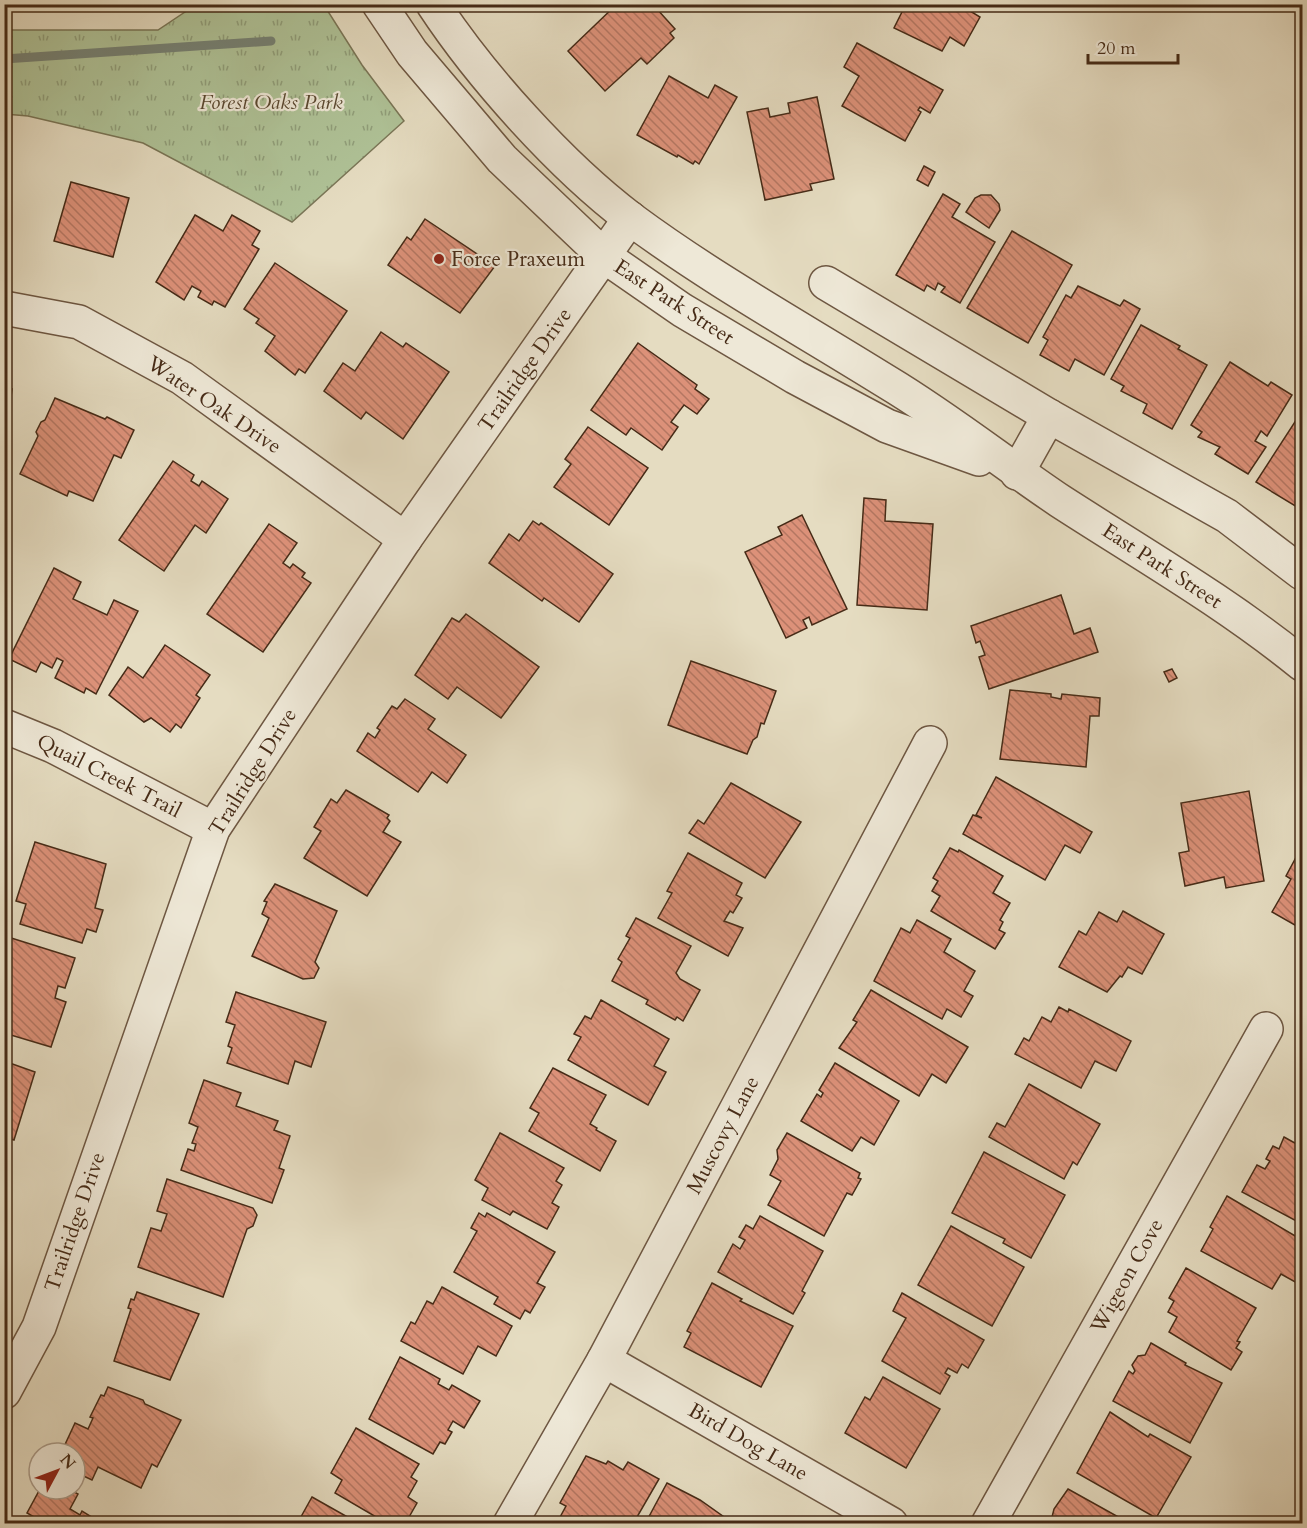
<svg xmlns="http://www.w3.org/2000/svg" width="1307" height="1528" font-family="Cardo,serif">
  <defs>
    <pattern id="park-tufts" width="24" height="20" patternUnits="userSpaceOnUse" patternTransform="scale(1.5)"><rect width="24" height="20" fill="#afc297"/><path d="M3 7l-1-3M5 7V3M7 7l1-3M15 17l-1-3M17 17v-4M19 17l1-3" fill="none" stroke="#909e7a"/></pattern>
    <pattern id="building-back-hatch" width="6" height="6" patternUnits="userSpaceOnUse" patternTransform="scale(1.5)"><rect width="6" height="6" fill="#dc9179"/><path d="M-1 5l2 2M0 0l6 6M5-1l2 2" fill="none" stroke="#b47762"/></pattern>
  </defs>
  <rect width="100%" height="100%" fill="#e5dcc1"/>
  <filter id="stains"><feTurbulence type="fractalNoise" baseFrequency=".00333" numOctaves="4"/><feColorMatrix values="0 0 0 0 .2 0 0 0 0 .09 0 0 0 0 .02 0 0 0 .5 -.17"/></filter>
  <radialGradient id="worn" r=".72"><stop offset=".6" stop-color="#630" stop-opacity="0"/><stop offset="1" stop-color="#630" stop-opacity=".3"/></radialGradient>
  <path fill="url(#park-tufts)" stroke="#7a7657" stroke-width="1.5" d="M197,4l127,1 38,60 42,56 -112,101 -149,-79 -115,-27 -23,-2v-84h153z"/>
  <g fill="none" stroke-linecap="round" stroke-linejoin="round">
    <path stroke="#768275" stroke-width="9" d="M4,59l267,-18"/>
  </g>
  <g fill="url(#building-back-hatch)" stroke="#462b17" stroke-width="1.5">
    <path d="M617,4h42l-3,4 19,21 -5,4 4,5 -27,26 -6,-6 -36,33 -37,-40z"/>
    <path d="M906,4h64l3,2 -3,5 10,6 -16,29 -14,-9 -8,14 -48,-23z"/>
    <path d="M857,43l86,47 -13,23 -10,-6 -2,3 3,2 -16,29 -63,-35 17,-30 -15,-9z"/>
    <path d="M669,76l39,22 7,-13 22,12 -38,67 -4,-3 -2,3 -15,-9 -1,2 -40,-22z"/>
    <path d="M817,97l17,82 -24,5 2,6 -47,10 -18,-88 21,-4 2,9 20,-4 -2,-10z"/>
    <path d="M924,166l11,6 -7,14 -11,-6z"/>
    <path d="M71,182l58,16 -16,59 -59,-16z"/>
    <path d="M943,194l17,10 -8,13 43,25 -35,61 -19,-11 4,-5 -7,-4 -3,7 -8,-5 -3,6 -28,-16z"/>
    <path d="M981,195h10l8,9 1,6 -11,18 -23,-16 9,-14z"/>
    <path d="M195,215l28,16 9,-16 28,16 -8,14 7,4 -34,58 -11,-6 -2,4 -14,-8 3,-6 -9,-5 -8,14 -28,-18z"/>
    <path d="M425,219l70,47 -35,47 -72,-48 19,-28 4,3z"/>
    <path d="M1012,231l60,34 -44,78 -61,-35z"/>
    <path d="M275,263l72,48 -42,62 -6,-4 -4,6 -30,-24 10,-15 -19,-13 3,-4 -15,-10z"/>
    <path d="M1078,286l42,20 4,-6 16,9 -36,66 -29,-16 -6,12 -29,-16 8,-15 -5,-3 23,-42 5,3z"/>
    <path d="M1141,325l39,21 -2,3 29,16 -35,64 -29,-16 4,-9 -26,-13 3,-5 -13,-7z"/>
    <path d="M381,332l22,15 3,-4 43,29 -46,67 -37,-27 -5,7 -37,-28 19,-28 12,8z"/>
    <path d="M638,343l59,42 -2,4 14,10 -12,15 -13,-9 -13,17 7,5 -16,23 -31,-22 -5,7 -35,-25z"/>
    <path d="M1230,362l38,24 3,-4 21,13 -25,41 -6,-5 -6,10 11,6 -18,27 -33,-20 5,-7 -22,-10 4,-5 -11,-7z"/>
    <path d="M4,388l8,1 -8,62z"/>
    <path d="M55,398l50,21 2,-2 27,13 -13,28 -7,-3 -21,46 -24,-10 -2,5 -47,-22 18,-38 -2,-4 5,-10 4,-2z"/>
    <path d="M1302,411v99l-46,-28z"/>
    <path d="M588,427l60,41 -39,57 -55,-38 17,-23 -6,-5z"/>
    <path d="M173,461l21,14 -3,6 8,5 3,-5 26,18 -22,34 -11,-8 -31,46 -45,-31z"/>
    <path d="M864,498l22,2 -1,21 48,3 -6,86 -70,-5z"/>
    <path d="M802,515l45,94 -35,16 -3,-8 -6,3 4,8 -21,10 -41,-86 37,-17 -4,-8z"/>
    <path d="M533,521l6,4 2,-2 72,51 -34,48 -35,-24 -2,3 -53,-38 20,-29 10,7z"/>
    <path d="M269,524l28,19 -14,20 7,5 3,-4 12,9 -3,4 9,6 -48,69 -56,-38z"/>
    <path d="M54,568l27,14 -8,17 34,16 7,-15 24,11 -42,83 -10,-6 -2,5 -29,-15 8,-17 -6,-3 -5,10 -11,-6 -5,10 -27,-13z"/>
    <path d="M1061,595l13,39 16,-6 8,24 -109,37 -10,-32 6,-2 -5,-14 -4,2 -5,-17z"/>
    <path d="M466,614l73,53 -38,51 -44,-31 -9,12 -33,-24 37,-57 7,4z"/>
    <path d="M165,645l45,30 -14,20 4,3 -19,30 -5,-4 -6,8 -19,-14 -7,4 -35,-27 19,-28 15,11z"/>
    <path d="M691,661l85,30 -12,33 -3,-1 -4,14 -4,3 -6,14 -79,-29z"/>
    <path d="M1172,669l5,9 -8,4 -5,-10z"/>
    <path d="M1010,690l41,4v3l10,2 1,-5 38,4 -1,18h-9l-4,51 -86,-8z"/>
    <path d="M405,699l30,20 -7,10 38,26 -19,28 -15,-11 -14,20 -61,-41 11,-18 7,5 5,-8 -3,-2 15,-22 5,3z"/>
    <path d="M996,777l96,55 -12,21 -15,-8 -20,35 -82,-46 10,-19 9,3 -6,-3z"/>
    <path d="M731,783l70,39 -36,56 -76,-45 9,-13 6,4z"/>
    <path d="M346,790l43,25 -2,3 3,3 -7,11 18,10 -34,54 -63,-38 17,-27 -7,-4 17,-28 6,4z"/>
    <path d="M1249,791l15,90 -38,7 -2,-11 -39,9 -6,-33 10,-2 -8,-48z"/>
    <path d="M35,842l71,22 -11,44 8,2 -7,22 -9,-3 -5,14 -62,-19 6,-20 -10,-3z"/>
    <path d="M950,848l8,4 1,-2 44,26 -10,17 17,10 -10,17 3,2 -4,8 6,3 -10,16 -64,-38 9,-15 -8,-5 6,-10 -5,-3z"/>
    <path d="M1301,848l1,76 -2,4 -28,-16 19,-33 -5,-3z"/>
    <path d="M688,853l54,30 -6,12 6,3 -9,15 -3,-2 -6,10 19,7 -15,28 -70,-38 14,-25 -5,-2z"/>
    <path d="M275,884l62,27 -22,51 4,6 -5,10 -11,1 -51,-23 17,-38 -7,-4 5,-12 -3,-1z"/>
    <path d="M1123,911l41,23 -22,40 -14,-7 -6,10 -2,-1 -13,16 -48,-25 20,-36 7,4 13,-23 18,10z"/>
    <path d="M636,918l55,28 -15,27 4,6 20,11 -17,31 -6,-4 -2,3 -29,-16 2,-4 -36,-19 10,-19 -4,-3 12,-21 -4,-2z"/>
    <path d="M917,920l34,19 -7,13 31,19 -11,20 9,5 -12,21 -14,-8 -5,10 -68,-38 27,-53 9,5z"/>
    <path d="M8,937l67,21 -10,30 -7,-2 -3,12 11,4 -15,45 -47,-14v-86z"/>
    <path d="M871,990l97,57 -22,36 -14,-9 -13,22 -80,-48 18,-26 -4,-2z"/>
    <path d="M236,992l90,30 -15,45 -16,-6 -7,23 -61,-21 5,-15 -4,-2 7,-21 -9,-3z"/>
    <path d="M601,1000l68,39 -15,27 12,6 -18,33 -80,-45 13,-23 -7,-3 11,-18 6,3z"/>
    <path d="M1059,1007l9,5 1,-3 62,32 -15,30 -21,-10 -14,27 -66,-34 9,-16 5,3 13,-24 9,5z"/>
    <path d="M4,1061l31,11 -21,68 -10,-3z"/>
    <path d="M835,1063l64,38 -25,44 -13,-8 -9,14 -51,-30 16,-27 4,3 2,-4 -4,-3z"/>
    <path d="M553,1068l53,27 -16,29 7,4 -1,2 20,11 -16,30 -71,-40 10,-18 -9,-5z"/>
    <path d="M204,1080l37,13 -5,13 42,15 -4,9 16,6 -11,32 5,2 -12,33 -91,-33 7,-21 6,2 2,-7 -4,-1 6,-16 -9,-4z"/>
    <path d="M1029,1084l71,40 -23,41 -4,-3 -9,17 -75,-42 8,-14 8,4z"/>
    <path d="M500,1133l64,35 -8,13 6,4 -10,18 7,4 -12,22 -34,-18 -3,4 -28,-15 6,-12 -13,-8z"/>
    <path d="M787,1133l73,40 -2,5 3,1 -9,16 -5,-2 -23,43 -56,-31 13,-24 -11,-6 8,-16 -1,-9z"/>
    <path d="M1284,1137l18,10v77l-60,-32 15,-27 8,4 5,-8 -4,-2 7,-13 6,3z"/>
    <path d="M984,1152l81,43 -34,63 -28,-15 2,-4 -53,-26z"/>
    <path d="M167,1179l86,29 4,7 -4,11 -6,3 -24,68 -85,-30 13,-39 10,3 6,-17 -10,-3z"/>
    <path d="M1227,1196l75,44v34l-5,9 -16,-9 -9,15 -71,-38 12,-22 -3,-2z"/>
    <path d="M479,1213l6,4 2,-4 68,39 -18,31 8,4 -15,26 -5,-3 -5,9 -26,-15 4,-7 -44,-25 23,-41 -6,-3z"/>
    <path d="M760,1216l63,35 -21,40 3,2 -12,21 -75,-42 15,-28 7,5 5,-9 -6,-3 7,-12 7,4z"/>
    <path d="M951,1226l73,41 -32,59 -74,-41z"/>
    <path d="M1186,1268l70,40 -19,33 3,1 -4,6 6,4 -11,18 -62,-38 8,-15 -9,-5 6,-11 -5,-3z"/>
    <path d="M712,1283l30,16 -2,2 53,25 -32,61 -77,-40 7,-14 -4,-2z"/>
    <path d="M442,1287l70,39 -16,30 -18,-10 -15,28 -62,-33 10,-19 4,2 12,-23 6,3z"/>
    <path d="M137,1292l62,22 -29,66 -56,-19 17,-52 -3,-1 3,-9 3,1z"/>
    <path d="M902,1293l82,47 -16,28 -6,-4 -5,9 -9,-5 -3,5 5,3 -10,18 -58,-33 24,-43 -13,-7z"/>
    <path d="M1151,1343l35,20 -1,2 37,18 -32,60 -77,-42 16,-30 4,3 2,-3 -3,-6 6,-9 7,-1z"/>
    <path d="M400,1357l40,22 -2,5 11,6 3,-5 28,16 -16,27 -11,-7 -5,9 4,2 -7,12 -5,-2 -7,12 -64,-35z"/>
    <path d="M883,1377l57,32 -34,59 -61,-35 20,-36 5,3z"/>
    <path d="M108,1387l35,13 2,4 36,16 -24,47 -5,-3 -11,24 -43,-21 -6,13 -17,-8v-19l-13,-2 13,-28 13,6 5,-11 -3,-1 11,-22 3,1z"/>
    <path d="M1110,1412l38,25 2,-3 41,23 -35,61 -79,-45z"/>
    <path d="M356,1428l63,36 -8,13 6,4 -9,16 9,6 -12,21h-17l-53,-31 7,-13 -11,-7z"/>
    <path d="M586,1456l20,8 2,-3 15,9 5,-8 31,17 -26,45h-37l-14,-8 -4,8h-12l-7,-5 7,-13 -6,-3z"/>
    <path d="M667,1483l33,17 34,24h-89z"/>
    <path d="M40,1489h29l9,5 -8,15 10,6 2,-4 21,13h-70l3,-6 -9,-5z"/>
    <path d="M1068,1489l63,35h-75l2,-4 -6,-3 2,-8z"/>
    <path d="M312,1497l48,27h-63z"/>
  </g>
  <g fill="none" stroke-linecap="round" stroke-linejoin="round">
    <defs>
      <g id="minor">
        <path d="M379,4l33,49 90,106 102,97 78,54 113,67 92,49 92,33"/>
        <path d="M433,4c48,73 128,162 198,215 81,60 171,110 256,163 60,36 115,80 173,119 82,53 167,102 242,163"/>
        <path d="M826,283l223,133 178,100 75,57"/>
        <path d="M4,308l75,14 103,56 223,161"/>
        <path d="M1017,473l32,-57"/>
        <path d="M4,726l49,20 160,83"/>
        <path d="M604,1360l287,164"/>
        <path d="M4,1392l35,-65 174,-498 192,-290 225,-321"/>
        <path d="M510,1524l94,-164 326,-617"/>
        <path d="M988,1524l278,-495"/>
      </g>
    </defs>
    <use href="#minor" stroke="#6e5742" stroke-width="36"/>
    <use href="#minor" stroke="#eee8d7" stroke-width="33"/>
  </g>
  <circle fill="#8f2418" stroke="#eee8d7" stroke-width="2" cx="439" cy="259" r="6"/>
  <g text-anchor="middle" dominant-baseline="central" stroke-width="4.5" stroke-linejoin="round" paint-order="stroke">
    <g font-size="21" font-style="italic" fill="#5b4931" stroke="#eee8d7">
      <text x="271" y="102">Forest Oaks Park</text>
    </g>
    <g font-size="21" fill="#462b17" stroke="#eee8d7" text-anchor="start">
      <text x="451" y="259">Force Praxeum</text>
    </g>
    <g font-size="21" fill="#462b17" stroke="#eee8d7">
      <text transform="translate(674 302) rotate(33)">East Park Street</text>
      <text transform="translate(525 370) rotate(-55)">Trailridge Drive</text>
      <text transform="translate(214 405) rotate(34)">Water Oak Drive</text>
      <text transform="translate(1162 566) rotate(33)">East Park Street</text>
      <text transform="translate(253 772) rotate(-58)">Trailridge Drive</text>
      <text transform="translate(109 776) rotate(27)">Quail Creek Trail</text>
      <text transform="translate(723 1135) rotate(-62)">Muscovy Lane</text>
      <text transform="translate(75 1222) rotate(-71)">Trailridge Drive</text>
      <text transform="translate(1127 1276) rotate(-61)">Wigeon Cove</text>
      <text transform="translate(748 1442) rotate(30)">Bird Dog Lane</text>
    </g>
  </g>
  <rect width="1307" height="1528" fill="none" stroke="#e5dcc1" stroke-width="24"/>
  <rect x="6" y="6" width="1295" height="1516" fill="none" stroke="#462b17" stroke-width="3"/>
  <rect x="12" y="12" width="1283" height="1504" fill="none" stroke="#462b17" stroke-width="1.5"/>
  <g transform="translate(57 1471) rotate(49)"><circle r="28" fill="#eee8d7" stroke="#ab9c8a" stroke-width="1.5"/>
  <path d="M0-4.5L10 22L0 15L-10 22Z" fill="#8f2418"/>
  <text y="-9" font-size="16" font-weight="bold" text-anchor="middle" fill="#462b17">N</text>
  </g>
  <path d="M1088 54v9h90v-9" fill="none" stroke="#462b17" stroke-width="3"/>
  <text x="1097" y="54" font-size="18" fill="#462b17" stroke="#eee8d7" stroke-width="4.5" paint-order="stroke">20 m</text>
  <rect width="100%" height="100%" filter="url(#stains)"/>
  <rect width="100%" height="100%" fill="url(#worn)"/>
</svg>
